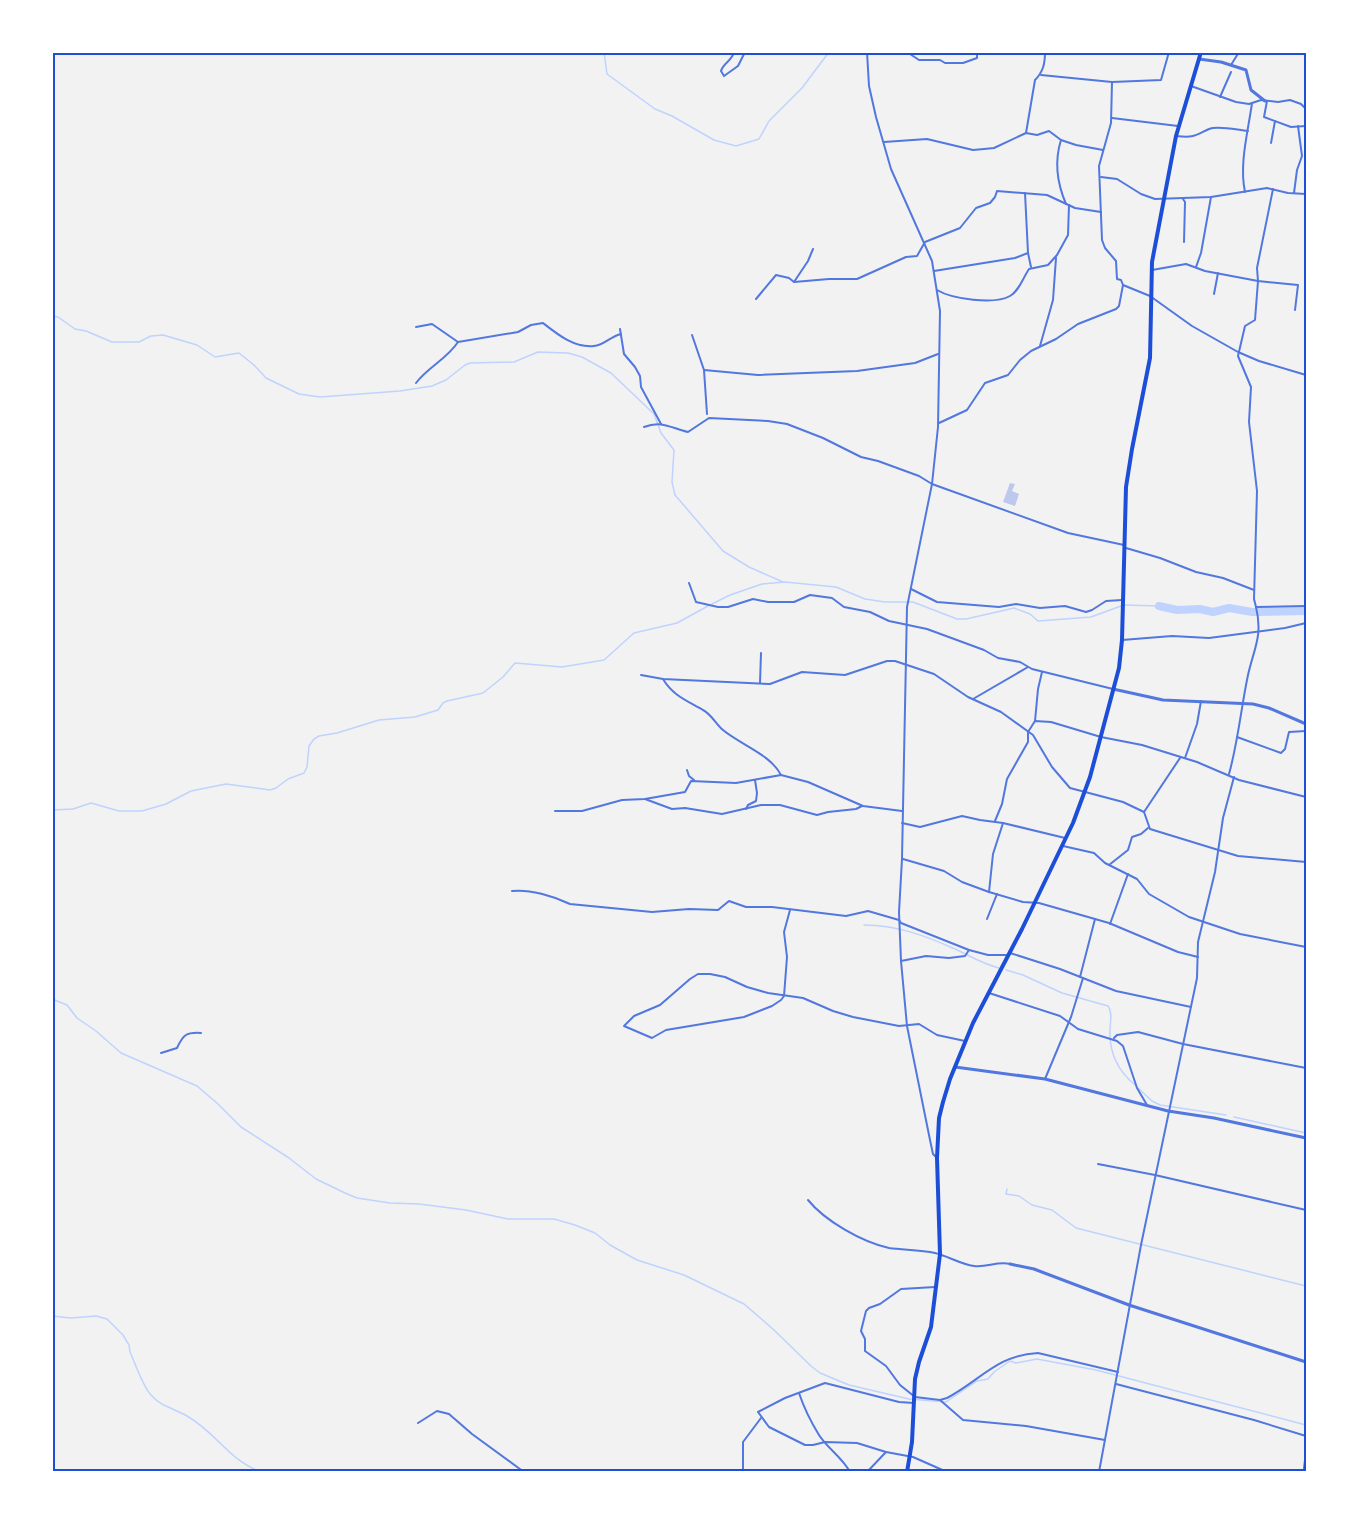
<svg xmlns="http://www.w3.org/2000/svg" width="1359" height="1524" font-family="Lora,serif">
  <rect width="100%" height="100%" fill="#f2f2f2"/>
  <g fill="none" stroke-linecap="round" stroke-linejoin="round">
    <g stroke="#bfd3fe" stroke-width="1.5">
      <path d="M604,52l3,22 48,35 17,7 42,24 22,6 23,-7 10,-18 33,-33 27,-36"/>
      <path d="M52,316l6,1 17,12 11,2 26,11h27l12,-6 12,-1 34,10 18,12 24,-4 15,12 12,13 33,16 21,3 80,-6 32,-5 14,-6 19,-15 5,-2 44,-1 24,-10 30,1 14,4 29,16 43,41 7,19 13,17 -2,32 3,13 48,56 26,16 34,15"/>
      <path d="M712,604l18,-9 32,-11 23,-2 51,5 29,12 20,3h28l44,17h9l48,-11 16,6 8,7 53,-4 30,-11"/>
      <path d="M1125,605l34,1"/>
      <path d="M52,810l21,-1 18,-6 28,8h23l24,-7 25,-13 35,-7 44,6 6,-2 12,-9 16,-6 3,-6 2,-21 5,-7 5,-3 18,-3 42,-13 36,-3 23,-7 5,-7 4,-2 36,-8 20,-16 12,-14 47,4 42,-7 30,-27 43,-10 31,-17"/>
      <path d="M864,925c33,0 62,11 91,24 15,7 28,15 44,19"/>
      <path d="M1006,970l17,5 39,18 46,13c5,7 2,16 2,24 -1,22 8,41 25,55"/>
      <path d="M52,999l15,6 10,13 19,13 25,22 76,33 21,18 23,23 48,31 27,21 29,14 12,5 33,5 29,1 47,6 42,9h46l21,6 20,8 15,12 27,15 47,15 60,29 30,26 37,36 9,7 29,12 60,14 37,3 31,-21 11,-2 6,-7 16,-11 6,2 21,-4 59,11 210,55"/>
      <path d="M1138,1088l14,13 8,4 66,10"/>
      <path d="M1234,1117l72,16"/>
      <path d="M1007,1189l-1,5 13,2 13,9 20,5 24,18 230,58"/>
      <path d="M52,1316l19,2 25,-2 11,3 16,16 6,10 1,7c6,13 12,33 21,43 10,12 23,13 36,21 30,17 41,44 74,56"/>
    </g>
    <path stroke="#bfd3fe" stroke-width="8" d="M1159,606l18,4 23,-1 13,3 16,-4 23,4 54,-1"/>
  </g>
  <path fill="#bdc9ec" d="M1010,483l5,1 -3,7 7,3 -4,12 -12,-4z"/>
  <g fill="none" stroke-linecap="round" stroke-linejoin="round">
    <g stroke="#5277de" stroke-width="2">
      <path d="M734,52c-2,9 -11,11 -13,19l3,5 14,-10 7,-14"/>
      <path d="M867,52l2,34 7,31 15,52 41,92 8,50 -2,116 -6,57 -25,123 -5,252 -3,53 2,49 6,65 23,114 3,14 4,4"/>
      <path d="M907,52l12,8h21l5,3h18l14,-5v-6"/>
      <path d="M1023,52l5,2 8,-2"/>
      <path d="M1190,52l10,2"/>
      <path d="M1231,65l8,-13"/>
      <path d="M1041,75l71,7 49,-2 8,-28"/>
      <path d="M1112,82l-1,41 -12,43 3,74 3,8 11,13 1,18 4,1 2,5 27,11 42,30 46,26 21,9 47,14"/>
      <path d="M1191,86l45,16 13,2 12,-4 17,2 12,-2 11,4 5,5"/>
      <path d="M1220,97l11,-25"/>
      <path d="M1267,101l-3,16 27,10 15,-1"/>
      <path d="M1112,118l66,8"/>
      <path d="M1026,133l9,-53c8,-8 10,-16 10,-28"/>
      <path d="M1176,136c18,2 18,0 33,-7 9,-4 28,1 39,2"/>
      <path d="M1061,140c-7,22 -4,43 5,64"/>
      <path d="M884,142l43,-3 46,11 11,-1 10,-1 32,-15 11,2 12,-4 12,9 15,5 27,5"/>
      <path d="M1271,143l4,-22"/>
      <path d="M1101,177l16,2 24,15 14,5 56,-2 56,-9 21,5 18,1"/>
      <path d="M1273,189l-16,79 1,13 -3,39 -10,6 -7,30 13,31 -2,35 8,69 -3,108 2,8 50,-1"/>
      <path d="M1245,192c-6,-28 3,-60 7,-89"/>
      <path d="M1025,193l3,60 3,14"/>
      <path d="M1294,193l3,-23 5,-14 -4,-30"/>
      <path d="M1183,199l2,3 -1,40"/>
      <path d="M1196,267l5,-14 10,-56"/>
      <path d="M1152,270l34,-6 19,7 53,10 40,4 -3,25"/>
      <path d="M934,271l81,-13 13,-5"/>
      <path d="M794,282l35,-3h28l49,-22 11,-1 8,-14 35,-14 16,-20 14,-5 5,-6 2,-6 50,4 28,13 26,4"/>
      <path d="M937,290c15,9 57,15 73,6 9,-5 13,-18 19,-27l19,-4 9,-10 11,-20 1,-30"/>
      <path d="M1214,294l4,-21"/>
      <path d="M756,299l20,-24 13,3 5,4 14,-21 5,-12"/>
      <path d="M416,327l16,-3 26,18"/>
      <path d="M620,329l4,25 11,13 5,9 1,11 20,37"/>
      <path d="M692,335l12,35 3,44"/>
      <path d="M1040,346l13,-46 3,-42"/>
      <path d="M704,370l54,5 99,-4 58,-8 23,-9"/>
      <path d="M416,383c12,-16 31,-24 42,-41l60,-10 13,-7 12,-2c14,11 31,25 51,23 9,0 17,-10 27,-12"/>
      <path d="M939,423l28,-13 18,-27 23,-8 12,-15 11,-9 25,-12 22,-15 38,-15 3,-3 4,-21"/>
      <path d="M644,427c18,-7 27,1 44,5l21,-14 59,3 19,3 36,14 38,19 17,4 41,15 13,8 136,49 56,12"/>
      <path d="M1126,548l34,10 36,14 27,6 31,12"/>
      <path d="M689,583l7,19 22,5h10l25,-8 15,3h26l16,-7 22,3 12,9 26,5 19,9 38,8 57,21 14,8 22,4 12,7 81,20"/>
      <path d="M911,589l26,13 62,5 17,-3 24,4 25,-2 21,6 6,-2 14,-9 16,-1"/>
      <path d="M1122,640l50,-4 37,2 76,-10 21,-5"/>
      <path d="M641,675l22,4 107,5 32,-12 43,3 42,-14h8l39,13 34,23 33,15 32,23 19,32 18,21 53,14 21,10 6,17 88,27 68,6"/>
      <path d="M663,679c10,17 25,22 40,31 8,4 13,14 20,20 18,15 47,24 58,45"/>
      <path d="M760,683l1,-30"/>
      <path d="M973,699l55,-32"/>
      <path d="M1035,721l3,-32 4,-17"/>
      <path d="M1237,737l44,16 4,-4 4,-17 17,-1"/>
      <path d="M1185,758l12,-34 4,-23"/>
      <path d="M687,770l2,6 5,4"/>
      <path d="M1229,774c9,-32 12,-66 19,-99 6,-27 15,-39 8,-68"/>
      <path d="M645,799l27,10 13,-1 37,6 39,-9h19l37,10 11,-3 28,-3 6,-3"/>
      <path d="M746,809l2,-4 8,-4 1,-8 -2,-13"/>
      <path d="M555,811h27l40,-11 23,-1 40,-7 6,-11 45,2 45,-8 27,7 55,24 39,5"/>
      <path d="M1144,812l36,-54"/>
      <path d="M995,821l7,-17 5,-25 21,-37v-10l7,-11 16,1 50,15 41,8 55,17 42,18 67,17"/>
      <path d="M902,823l18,4 42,-11 18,4 23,3 62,15"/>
      <path d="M1063,846l31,7 11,10 32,16 12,15 40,23 51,17 66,13"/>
      <path d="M903,859l41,12 18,11 27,10 34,10 16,1 70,20 69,29 20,5"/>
      <path d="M1109,865l19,-15 4,-13 9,-3 7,-6"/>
      <path d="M512,891c18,-2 41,5 58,13l82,8 37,-3 29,1 11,-9 17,6h26l74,9 22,-5 31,9 2,3 68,27 19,5h20"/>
      <path d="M989,892l4,-38 10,-31"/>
      <path d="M790,910l-6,22 3,25 -3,39 -3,4 -9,6 -28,11 -78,13 -14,8 -28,-12 10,-10 26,-11 30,-26 8,-5h12l15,3 22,10 21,6 35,5 30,13 20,6 46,9 20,-2 18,11 28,6"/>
      <path d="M987,919l10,-25"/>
      <path d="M1110,924l18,-50"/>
      <path d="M1010,953l50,16 56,22 75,16"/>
      <path d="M901,961l25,-5 23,2 16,-2 4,-6"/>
      <path d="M1080,977l15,-58"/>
      <path d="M989,993l71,23 18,13 39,12 6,5 14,42 10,17"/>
      <path d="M1114,1038l3,-3 21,-3 45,12 123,24"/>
      <path d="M161,1053l16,-5c6,-13 9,-16 24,-15"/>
      <path d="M1045,1079l26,-62 12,-39"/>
      <path d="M1098,1164l57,11 151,35"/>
      <path d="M808,1200c17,21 54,42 81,48 15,2 31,2 46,5 13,3 25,11 39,13 12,2 23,-5 36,-2"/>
      <path d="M935,1287l-34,2 -21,15 -11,4 -3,3 -5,20 4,8v12l21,15 14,19 15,12 25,3 7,-2c34,-18 50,-43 91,-45l80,19"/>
      <path d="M1116,1384l138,36 52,16"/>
      <path d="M799,1393c5,15 12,29 20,42 9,14 23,22 31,37"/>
      <path d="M940,1400l23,20 63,6 79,14"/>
      <path d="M914,1403l-15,-1 -74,-19 -40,15 -27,14 11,15 36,18h8l12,-3 32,1 29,9 27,5 34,15"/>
      <path d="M418,1423l19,-12 12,3 23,20 52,38"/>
      <path d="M743,1472v-30l18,-24"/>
      <path d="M768,1472h3"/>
      <path d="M867,1472l19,-20"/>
      <path d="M1099,1472l42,-227 56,-267 1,-36 17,-70 8,-54 11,-41"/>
    </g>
    <g stroke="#5277de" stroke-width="3">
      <path d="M1199,59l22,3 25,8 5,20 14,11"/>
      <path d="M1113,689l50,11 90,4 16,4 37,16"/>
      <path d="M955,1067l90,12 123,32 46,7 92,20"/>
      <path d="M1010,1264l24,5 95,36 177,57"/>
      <path d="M1304,1472l2,-16"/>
    </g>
    <path stroke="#1d4ed8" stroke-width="4" d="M907,1472l5,-30 3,-63 4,-17 12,-35 9,-73 -3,-96 2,-40 4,-16 7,-23 23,-56 49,-94 51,-106 17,-46 29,-109 3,-28 4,-153 6,-38 18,-91 2,-96 24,-126 25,-84"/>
  </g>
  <rect width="1359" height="1524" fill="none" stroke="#ffffff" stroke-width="108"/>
  <rect x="54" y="54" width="1251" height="1416" fill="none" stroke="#1d4ed8" stroke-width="2"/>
</svg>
